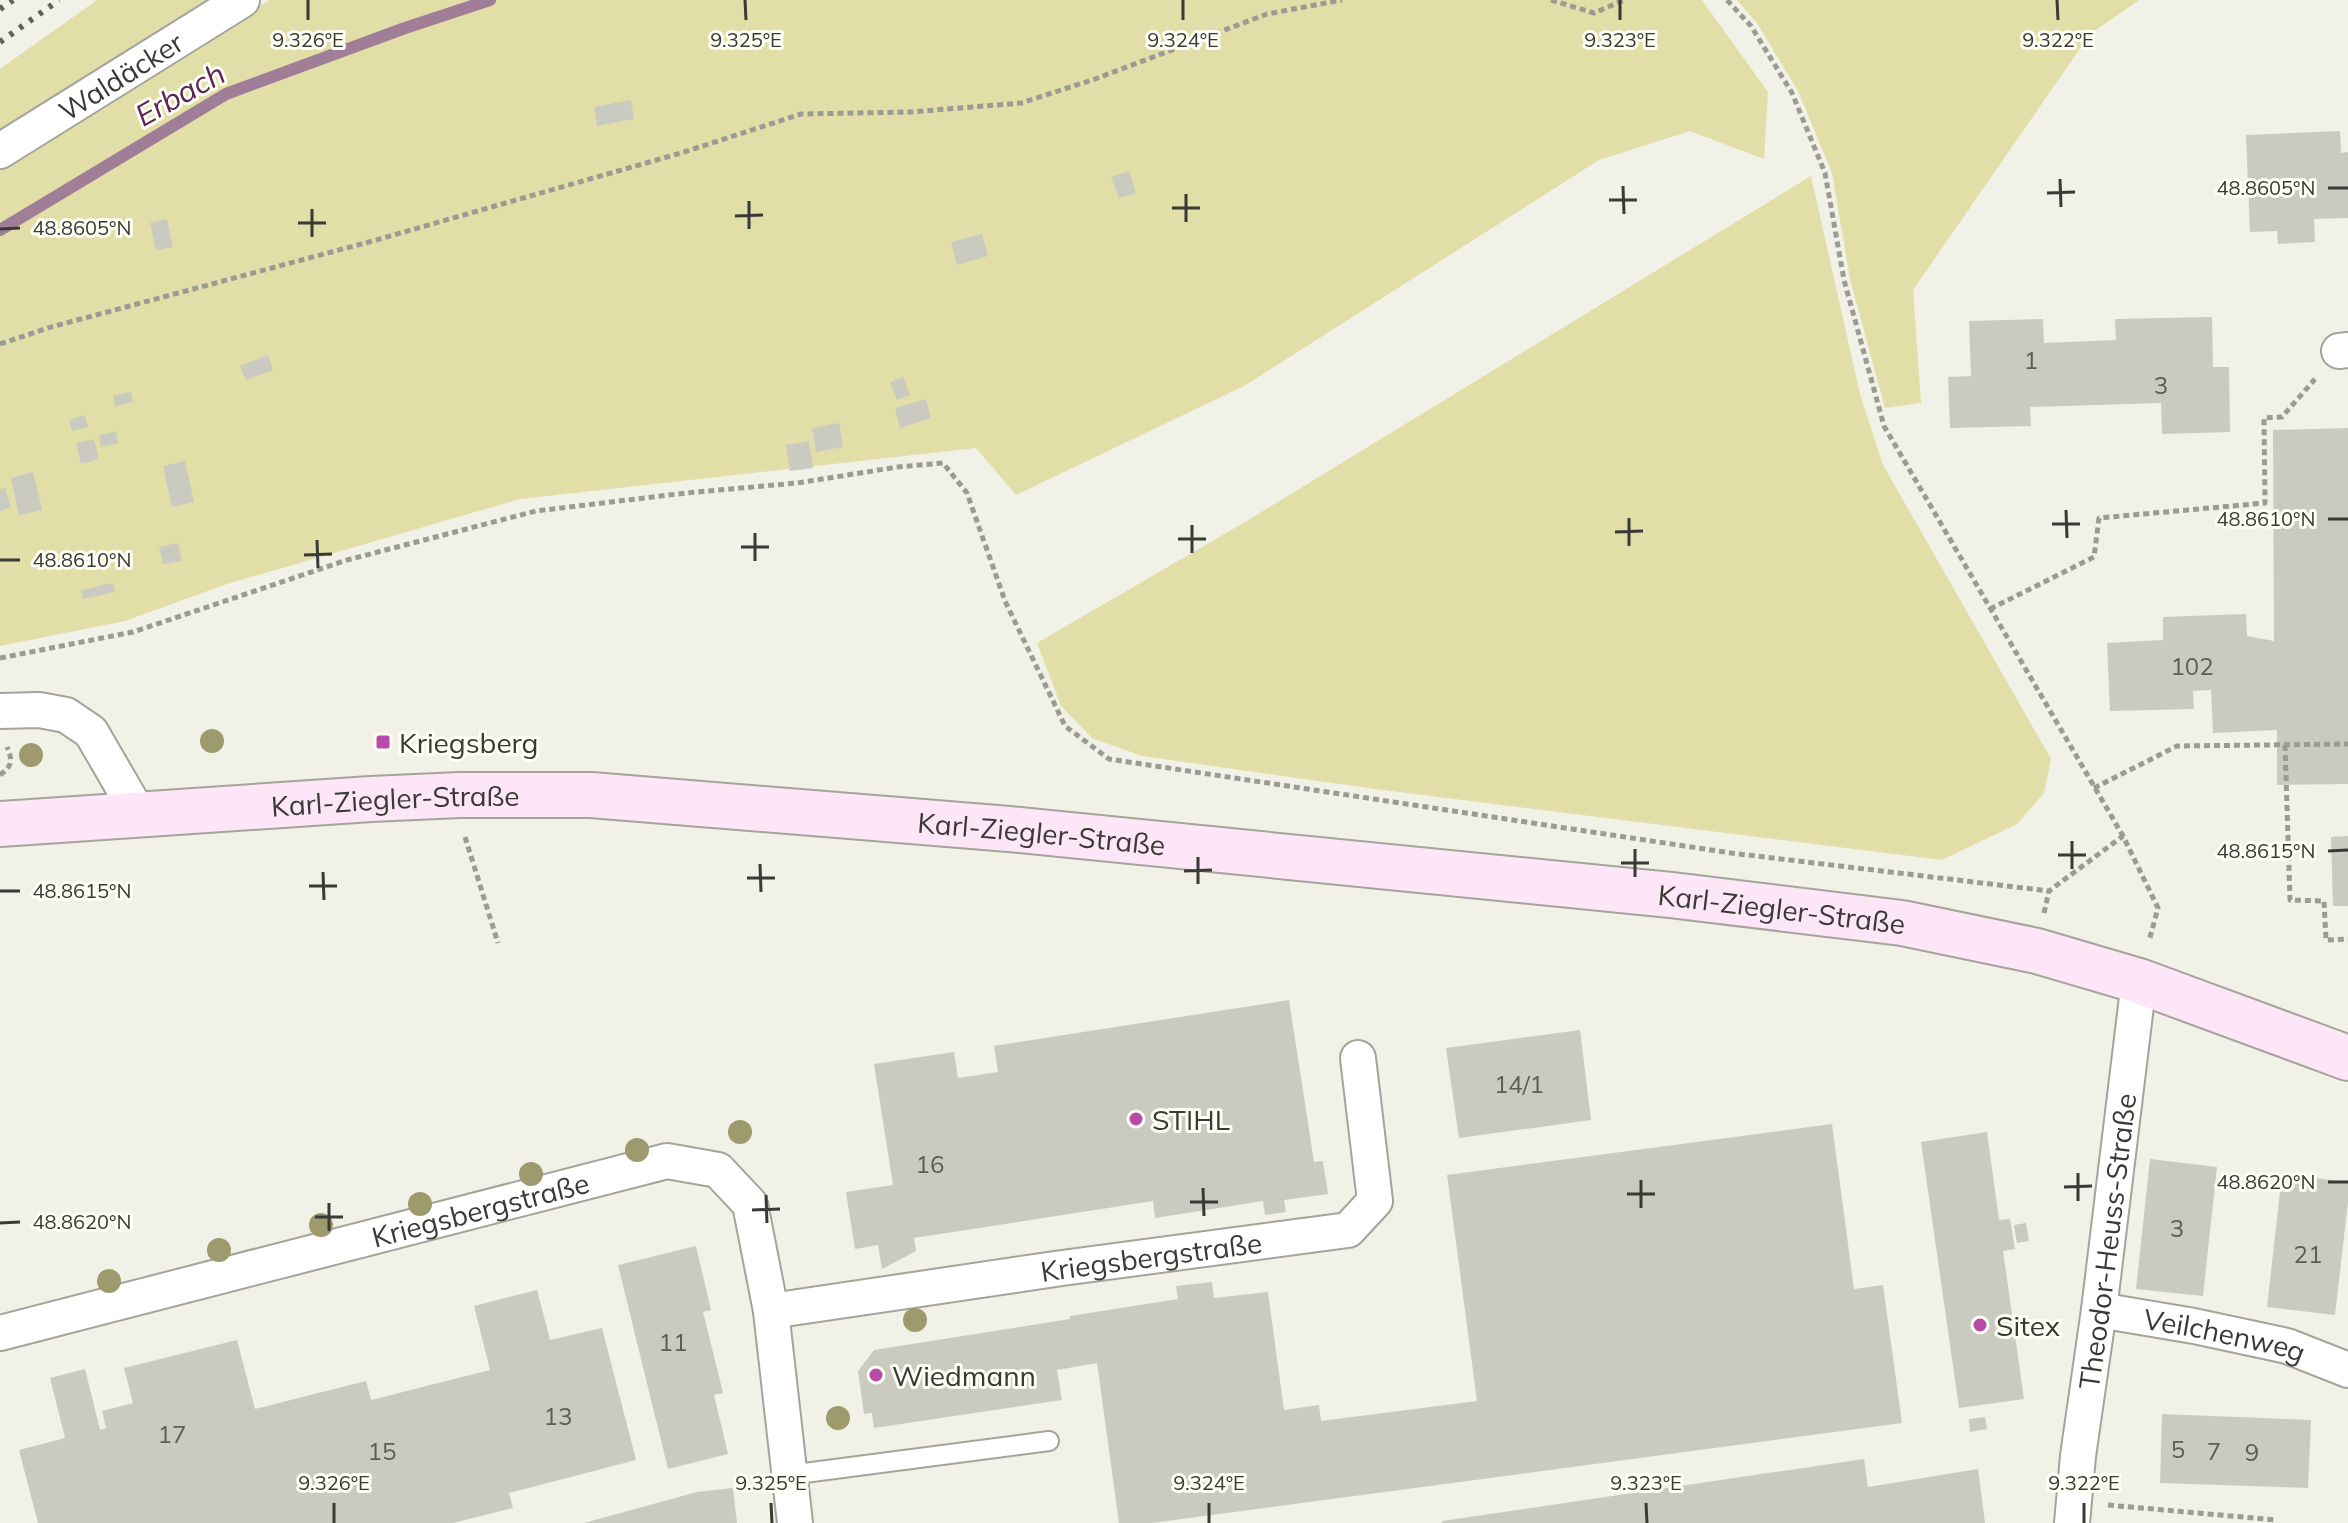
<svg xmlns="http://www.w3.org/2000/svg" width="2348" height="1523" font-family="Mulish,sans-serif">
  <rect width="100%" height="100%" fill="#f1f1e7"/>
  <g fill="#e2dea8">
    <path d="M97,0h123l-220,140v-71z"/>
    <path d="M270,0h1432l66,92 -4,67 -74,-28 -91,29 -355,226 -228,109 -40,-47 -456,51 -293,85 -102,37 -125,25v-485z"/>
    <path d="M1737,0h402l-49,34 -177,256 8,113 -36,5 -35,-129 -18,-106 -34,-82 -41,-68z"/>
    <path d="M1811,176l49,218 23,71 168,294 -7,34 -27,31 -75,36 -567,-71 -233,-33 -50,-18 -31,-32 -24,-63 208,-121z"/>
  </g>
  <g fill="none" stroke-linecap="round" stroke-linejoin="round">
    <path stroke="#a17e98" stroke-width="12" d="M0,230l226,-136 179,-66 85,-28"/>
  </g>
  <g fill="#cacac0">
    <path d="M631,100l3,19 -37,7 -3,-19z"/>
    <path d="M2340,131l1,22 7,-1v66l-34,1 1,23 -37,2 -1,-13 -27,1 -4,-97z"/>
    <path d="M1129,171l7,22 -17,5 -8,-21z"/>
    <path d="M167,219l6,28 -17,3 -6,-27z"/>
    <path d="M982,234l6,22 -31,9 -6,-23z"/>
    <path d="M2212,317l1,50h16l1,65 -68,2 -1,-31 -131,4 1,19 -81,2 -2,-51 23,-1 -2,-55 74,-2 1,24 72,-3 -1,-21z"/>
    <path d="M268,355l5,15 -27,10 -6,-14z"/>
    <path d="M903,377l7,18 -13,5 -7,-18z"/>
    <path d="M131,392l2,10 -18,4 -2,-10z"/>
    <path d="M926,399l5,19 -31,10 -5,-20z"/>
    <path d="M85,415l3,12 -16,4 -3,-11z"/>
    <path d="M839,423l4,24 -27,5 -4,-24z"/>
    <path d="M2348,428v356l-71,1v-55l-64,3 -2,-43 -18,1 1,18 -84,2 -3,-68 56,-3v-23l83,-3 1,22 27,5 -1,-211z"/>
    <path d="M116,431l2,12 -17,4 -2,-11z"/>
    <path d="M94,439l5,20 -18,5 -5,-21z"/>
    <path d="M809,441l4,27 -23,3 -4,-26z"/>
    <path d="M185,461l9,41 -22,5 -9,-41z"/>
    <path d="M33,472l9,38 -23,5 -8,-37z"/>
    <path d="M5,488l6,19 -11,4v-22z"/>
    <path d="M178,543l4,18 -19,3 -4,-17z"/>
    <path d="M113,583l2,9 -32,7 -2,-9z"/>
    <path d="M2348,836v70h-15l-2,-69z"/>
    <path d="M1289,1000l25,162 9,-1 5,33 -44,6 2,12 -21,3 -2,-14 -108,17 -2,-17 -239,37 2,13 -34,18 -4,-24 -23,4 -9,-57 47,-7 -19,-121 80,-12 4,26 40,-6 -4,-26z"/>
    <path d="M1580,1030l11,90 -132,18 -13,-90z"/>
    <path d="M1832,1124l22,165 29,-4 19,138 -750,100h-33l-22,-160 -40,7 5,30 -188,28 -2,-15 -8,1 -6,-43 16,-21 196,-31v-3l108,-17 -2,-13 36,-4 2,16 54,-6 16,118 35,-5 2,16 156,-20 -30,-226z"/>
    <path d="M1987,1132l12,88 11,-1 5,30 -12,2 21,148 -65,9 -38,-266z"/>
    <path d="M2150,1159l67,8 -14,129 -67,-7z"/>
    <path d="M2282,1174l66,8v20l-13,113 -68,-8z"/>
    <path d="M2026,1223l3,18 -12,2 -3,-18z"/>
    <path d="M696,1246l15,64 -8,2 20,81 -9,2 14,59 -60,15 -50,-204z"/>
    <path d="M537,1290l13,50 52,-12 34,132 -127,33 4,15 -60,15h-415l-19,-73 46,-12 -15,-60 35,-9 15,61 6,-2 -4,-17 31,-8 -9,-35 113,-28 18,69 111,-28 5,19 119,-30 -16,-64z"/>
    <path d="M2162,1414l149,6 -3,68 -148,-5z"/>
    <path d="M1985,1417l2,12 -17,3 -1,-13z"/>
    <path d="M1864,1459l4,28 110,-18 7,54h-543v-2z"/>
    <path d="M733,1488l4,35h-153l113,-31z"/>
  </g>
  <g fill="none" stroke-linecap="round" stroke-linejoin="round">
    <defs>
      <path id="lane" d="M789,1475l260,-34"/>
      <g id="street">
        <path id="s1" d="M0,151l242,-151"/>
        <path d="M2339,351l9,-1"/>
        <path d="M0,711l39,-1 27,5 25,17 47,81"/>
        <path id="s2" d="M2099,1310l95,16 93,20 61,24"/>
        <path id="s3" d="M771,1311l291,-43 286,-38 27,-29 -17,-143"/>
        <path id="s4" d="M0,1333l667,-172 51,9 32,34 21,107 24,212"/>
        <path id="s5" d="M2072,1523l6,-67 21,-146 40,-329"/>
      </g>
      <g id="secondary">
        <path id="s6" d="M0,824l371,-25 89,-4h131l418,34 662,66 231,28 135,28 102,30 209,77"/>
      </g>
    </defs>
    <use href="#lane" stroke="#a4a49a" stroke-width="22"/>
    <use href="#street" stroke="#a4a49a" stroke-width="38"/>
    <use href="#secondary" stroke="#a4a49a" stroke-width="48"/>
    <g stroke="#9b9b94" stroke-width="5" stroke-dasharray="6 4" stroke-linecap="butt">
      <path d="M1551,0l43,13 30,-13"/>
      <path d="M1727,0l24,26 41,67 33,80 19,107 40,146 239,410 35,72 -9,33"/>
      <path d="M0,344l51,-17 318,-85 312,-89 120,-39 110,-2 110,-9 74,-24 172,-65 75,-14"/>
      <path d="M1990,609l104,-52 5,-39 166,-15 -1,-85 18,-1 33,-38"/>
      <path d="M0,658l133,-26 214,-72 189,-49 150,-18 111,-10 101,-16 45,-4 24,30 38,108 60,125 44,33 622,94 318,38"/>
      <path d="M2285,745l5,155 34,1 2,39 22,-1"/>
      <path d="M0,775c12,-9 13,-14 7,-28"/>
      <path d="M2094,788l83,-42 171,-2"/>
      <path d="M465,837l33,106"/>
      <path d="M2044,913l5,-22 74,-55"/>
      <path d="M2108,1505l168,15"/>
    </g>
    <use href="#lane" stroke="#fff" stroke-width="18"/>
    <use href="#street" stroke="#fff" stroke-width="34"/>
    <use href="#secondary" stroke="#fce6f8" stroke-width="44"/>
    <g stroke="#61615c" stroke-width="6" stroke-dasharray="4 8" stroke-linecap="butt">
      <path d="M0,9l13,-9"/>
      <path d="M0,42l59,-42"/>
    </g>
  </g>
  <g fill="#9d9a6e">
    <circle cx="212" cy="741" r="12"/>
    <circle cx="31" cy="755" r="12"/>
    <circle cx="740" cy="1132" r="12"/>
    <circle cx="637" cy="1150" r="12"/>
    <circle cx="531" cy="1174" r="12"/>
    <circle cx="420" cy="1204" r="12"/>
    <circle cx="321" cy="1225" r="12"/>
    <circle cx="219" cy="1250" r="12"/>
    <circle cx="109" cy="1281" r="12"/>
    <circle cx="915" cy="1320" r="12"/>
    <circle cx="838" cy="1418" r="12"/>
  </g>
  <path fill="none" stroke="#393935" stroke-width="3" d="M308,0v20M745,0l1,20M1183,0v20M1620,0v20M2057,0l1,20M2060,179l1,28M1623,186l1,28M2328,188h20M2047,193l28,-1M1186,194v28M1609,200h28M749,201v28M1172,208h28M312,209v28M735,216l28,-1M298,223h28M0,229l20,-1M2066,510l1,28M1629,518v28M2328,519h20M2052,524h28M1192,525v28M1615,532l28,-1M755,533v28M1178,539h28M317,540l1,28M741,547h28M304,555l28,-1M0,560h20M2072,841v28M1635,849v28M2328,851l20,-1M2058,855h28M1198,857v27M1621,863h28M760,864l1,28M1184,871l28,-1M323,872l1,28M747,878h28M309,886h28M0,891h20M2078,1173v28M1641,1180v28M2328,1182h20M2064,1187l28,-1M1203,1188l1,28M1627,1194h28M766,1195l1,28M1190,1202h28M329,1203v28M752,1210l28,-1M315,1217h28M0,1223l20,-1M334,1503v20M771,1503l1,20M1209,1503v20M1646,1503l1,20M2084,1503v20"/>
  <g fill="#b84aa8" stroke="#fffef4" stroke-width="3">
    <rect x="375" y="734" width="16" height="16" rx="4"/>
    <circle cx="1136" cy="1119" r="8"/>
    <circle cx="1980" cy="1325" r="8"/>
    <circle cx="876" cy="1375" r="8"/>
  </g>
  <g text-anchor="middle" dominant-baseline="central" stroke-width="6" stroke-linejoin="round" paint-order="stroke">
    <g font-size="24" fill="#5d5d58">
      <text x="2031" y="360">1</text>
      <text x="2161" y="385">3</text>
      <text x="2192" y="666">102</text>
      <text x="1519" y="1084">14/1</text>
      <text x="930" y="1164">16</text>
      <text x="2177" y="1228">3</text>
      <text x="2308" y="1254">21</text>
      <text x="673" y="1342">11</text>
      <text x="558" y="1416">13</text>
      <text x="172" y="1434">17</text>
      <text x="2178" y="1449">5</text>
      <text x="382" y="1451">15</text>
      <text x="2214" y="1451">7</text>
      <text x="2252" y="1452">9</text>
    </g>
    <g font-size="28" fill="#393935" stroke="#fffef4">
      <text stroke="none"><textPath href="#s1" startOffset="142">Waldäcker</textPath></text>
      <text stroke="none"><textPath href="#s6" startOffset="396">Karl-Ziegler-Straße</textPath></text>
      <text stroke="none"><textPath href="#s6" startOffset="1044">Karl-Ziegler-Straße</textPath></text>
      <text stroke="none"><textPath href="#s6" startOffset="1788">Karl-Ziegler-Straße</textPath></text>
      <text stroke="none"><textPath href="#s4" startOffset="496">Kriegsbergstraße</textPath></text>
      <text stroke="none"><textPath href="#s5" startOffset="284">Theodor-Heuss-Straße</textPath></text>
      <text stroke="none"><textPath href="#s3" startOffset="384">Kriegsbergstraße</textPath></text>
      <text stroke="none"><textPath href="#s2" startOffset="128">Veilchenweg</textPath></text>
    </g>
    <g font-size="28" fill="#393935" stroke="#fffef4" text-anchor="start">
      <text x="399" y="742">Kriegsberg</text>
      <text x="1152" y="1119">STIHL</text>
      <text x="1996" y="1325">Sitex</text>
      <text x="892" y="1375">Wiedmann</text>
    </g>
    <g font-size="30" font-style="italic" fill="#5c2254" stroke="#fffef4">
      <text transform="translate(180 94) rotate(-29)">Erbach</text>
    </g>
  </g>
  <g font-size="20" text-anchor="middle" fill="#393935" stroke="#fffef4" stroke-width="6" stroke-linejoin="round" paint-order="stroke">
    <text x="308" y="47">9.326°E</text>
    <text x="746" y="47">9.325°E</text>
    <text x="1183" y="47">9.324°E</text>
    <text x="1620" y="47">9.323°E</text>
    <text x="2058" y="47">9.322°E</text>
    <text x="2266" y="195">48.8605°N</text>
    <text x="82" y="235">48.8605°N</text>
    <text x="2266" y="526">48.8610°N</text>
    <text x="82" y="567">48.8610°N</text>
    <text x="2266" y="858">48.8615°N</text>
    <text x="82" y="898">48.8615°N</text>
    <text x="2266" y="1189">48.8620°N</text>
    <text x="82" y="1229">48.8620°N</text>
    <text x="334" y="1490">9.326°E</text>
    <text x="771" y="1490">9.325°E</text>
    <text x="1209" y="1490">9.324°E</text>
    <text x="1646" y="1490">9.323°E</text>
    <text x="2084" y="1490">9.322°E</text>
  </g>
</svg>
